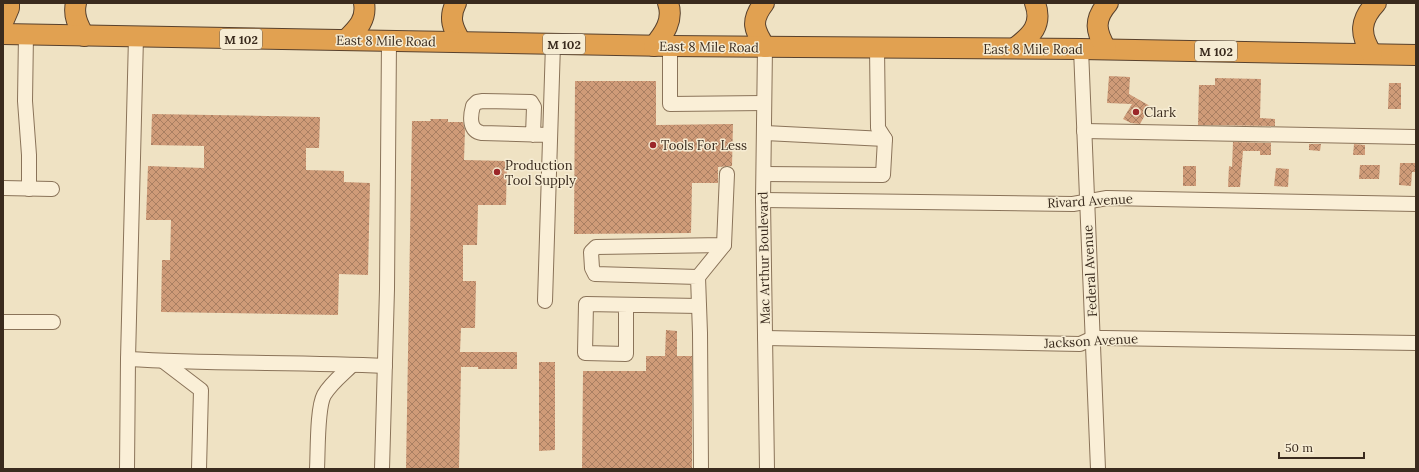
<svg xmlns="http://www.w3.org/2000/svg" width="1419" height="472" font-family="Lora,serif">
  <defs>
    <pattern id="building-cross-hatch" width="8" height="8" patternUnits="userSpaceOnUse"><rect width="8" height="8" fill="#cf9b78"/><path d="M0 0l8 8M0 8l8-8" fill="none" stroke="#a97f62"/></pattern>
  </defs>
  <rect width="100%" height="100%" fill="#efe2c3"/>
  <g fill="url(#building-cross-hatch)">
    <path d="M1109,76l21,1 -1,17 21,12 -10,18 -9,-1 -8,-4 9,-15 -25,-1z"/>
    <path d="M1215,78l46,1 -1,39 15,1v7l-77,-1 1,-40h16z"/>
    <path d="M575,81h81v44l77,-1 -1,42 -14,1v16h-26l-1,50 -117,1z"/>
    <path d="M1389,83h12v26h-13z"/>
    <path d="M152,114l168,3 -1,31h-13v22l38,1v11l26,1 -2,92 -29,-1 -1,41 -177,-3 1,-52h8l1,-40h-25l2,-54 56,2v-22l-53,-1z"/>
    <path d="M430,119h18v3h15l2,8 -1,30 43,1 -1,44h-28l-1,40h-14v36h13l-1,47h-14l-1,24h57v17h-39v-2h-17l-2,102h-53l6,-348h19z"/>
    <path d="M1233,142l38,1v12h-11v-4h-17l-3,36h-12l1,-21 3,1z"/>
    <path d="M1309,144h12l-1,7 -11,-1z"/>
    <path d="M1354,144l11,1v10h-12z"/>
    <path d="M1400,163h15v9h-3l-1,14 -12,-1z"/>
    <path d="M1360,165h20l-1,14h-20z"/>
    <rect x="1183" y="166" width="13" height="20"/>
    <path d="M1276,168l13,1 -1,18 -14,-1z"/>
    <path d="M666,330l11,1v25h15v113h-110l1,-98h63v-15h19z"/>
    <path d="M539,362h16v88l-16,1z"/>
  </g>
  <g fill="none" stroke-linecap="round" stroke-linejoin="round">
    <defs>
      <g id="minor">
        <path d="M26,34l-1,67 4,54v34"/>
        <path d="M670,46v58l94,-1"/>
        <path d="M765,47l-2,153 4,269"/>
        <path d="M1081,49l17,420"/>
        <path d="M1084,131l331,6"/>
        <path d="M765,133l120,6"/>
        <path d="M533,135l1,-28 -3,-5 -48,-1 -6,1 -4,4c-3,11 -4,25 9,27l68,2"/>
        <path d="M764,174l119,1 2,-36 -7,-11 -1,-80"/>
        <path d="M3,188l49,1"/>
        <path d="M763,200l310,4 34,-6 309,6"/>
        <path d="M698,277l26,-32"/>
        <path d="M545,301l8,-257"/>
        <path d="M626,305v49l-41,-1 1,-49 113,2"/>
        <path d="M3,322h50"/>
        <path d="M765,338l315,6 13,-6h12l311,5"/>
        <path d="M128,359c85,5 171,3 257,7"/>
        <path d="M163,361l38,29 -2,79"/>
        <path d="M127,469l1,-110 8,-322"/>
        <path d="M317,469c1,-18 0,-61 7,-74 7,-12 19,-21 28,-30"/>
        <path d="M382,469l5,-180 2,-248"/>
        <path d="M701,469l-1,-136 -2,-56 -103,-3 -3,-6 -1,-16 5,-5 128,-2 3,-71"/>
      </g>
      <g id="highway">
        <path d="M76,3c-3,12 2,22 8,33"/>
        <path d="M456,3c-8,15 -3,26 5,39"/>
        <path d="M764,3c-14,18 -10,27 1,44"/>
        <path d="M3,22l6,-14v-5"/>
        <path d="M3,34l667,12 411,3 335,6"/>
        <path d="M346,40c11,-11 21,-20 18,-37"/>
        <path d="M654,46c10,-12 20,-26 14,-43"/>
        <path d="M1015,48c16,-12 28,-23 20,-45"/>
        <path d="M1106,49c-10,-17 -13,-29 2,-46"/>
        <path d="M1372,54c-13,-20 -12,-34 4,-51"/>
      </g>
    </defs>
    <use href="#minor" stroke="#8a7359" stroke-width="16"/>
    <use href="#highway" stroke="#58412d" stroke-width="22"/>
    <use href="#minor" stroke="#faefd7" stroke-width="14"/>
    <use href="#highway" stroke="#e1a151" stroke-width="20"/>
  </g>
  <g fill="#9b2729" stroke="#f6ecd3" stroke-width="1.5">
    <circle cx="1136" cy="112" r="4"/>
    <circle cx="653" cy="145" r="4"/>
    <circle cx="497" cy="172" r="4"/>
  </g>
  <g text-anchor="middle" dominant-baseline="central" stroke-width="3" stroke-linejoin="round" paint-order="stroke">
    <g fill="#f6ecd3" stroke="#726554" stroke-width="1">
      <rect x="220" y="29" width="42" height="20" rx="3"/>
      <rect x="543" y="34" width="42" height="20" rx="3"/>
      <rect x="1195" y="41" width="42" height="20" rx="3"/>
    </g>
    <g font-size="12" font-weight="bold" fill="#3a2b1e">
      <text x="241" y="39">M 102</text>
      <text x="564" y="44">M 102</text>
      <text x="1216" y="51">M 102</text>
    </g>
    <g font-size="13" fill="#3a2b1e" stroke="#f6ecd3">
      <text transform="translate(386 41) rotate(1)">East 8 Mile Road</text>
      <text transform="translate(709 47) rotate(1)">East 8 Mile Road</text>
      <text x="1033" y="49">East 8 Mile Road</text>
      <text transform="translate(1090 201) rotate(-3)">Rivard Avenue</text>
      <text transform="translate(764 258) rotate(-91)">Mac Arthur Boulevard</text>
      <text transform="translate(1090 271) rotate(-93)">Federal Avenue</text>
      <text transform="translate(1091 341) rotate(-3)">Jackson Avenue</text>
    </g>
    <g font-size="13" fill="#3a2b1e" stroke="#f6ecd3" text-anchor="start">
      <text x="1144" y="112">Clark</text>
      <text x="661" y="145">Tools For Less</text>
      <text x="505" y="165">Production<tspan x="505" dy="15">Tool Supply</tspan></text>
    </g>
  </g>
  <rect width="1419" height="472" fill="none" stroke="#3a2b1e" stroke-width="8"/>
  <path d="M1279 452v6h85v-6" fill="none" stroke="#3a2b1e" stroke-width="2"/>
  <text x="1285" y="452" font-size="12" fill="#3a2b1e" stroke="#f6ecd3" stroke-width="3" paint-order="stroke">50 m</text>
</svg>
